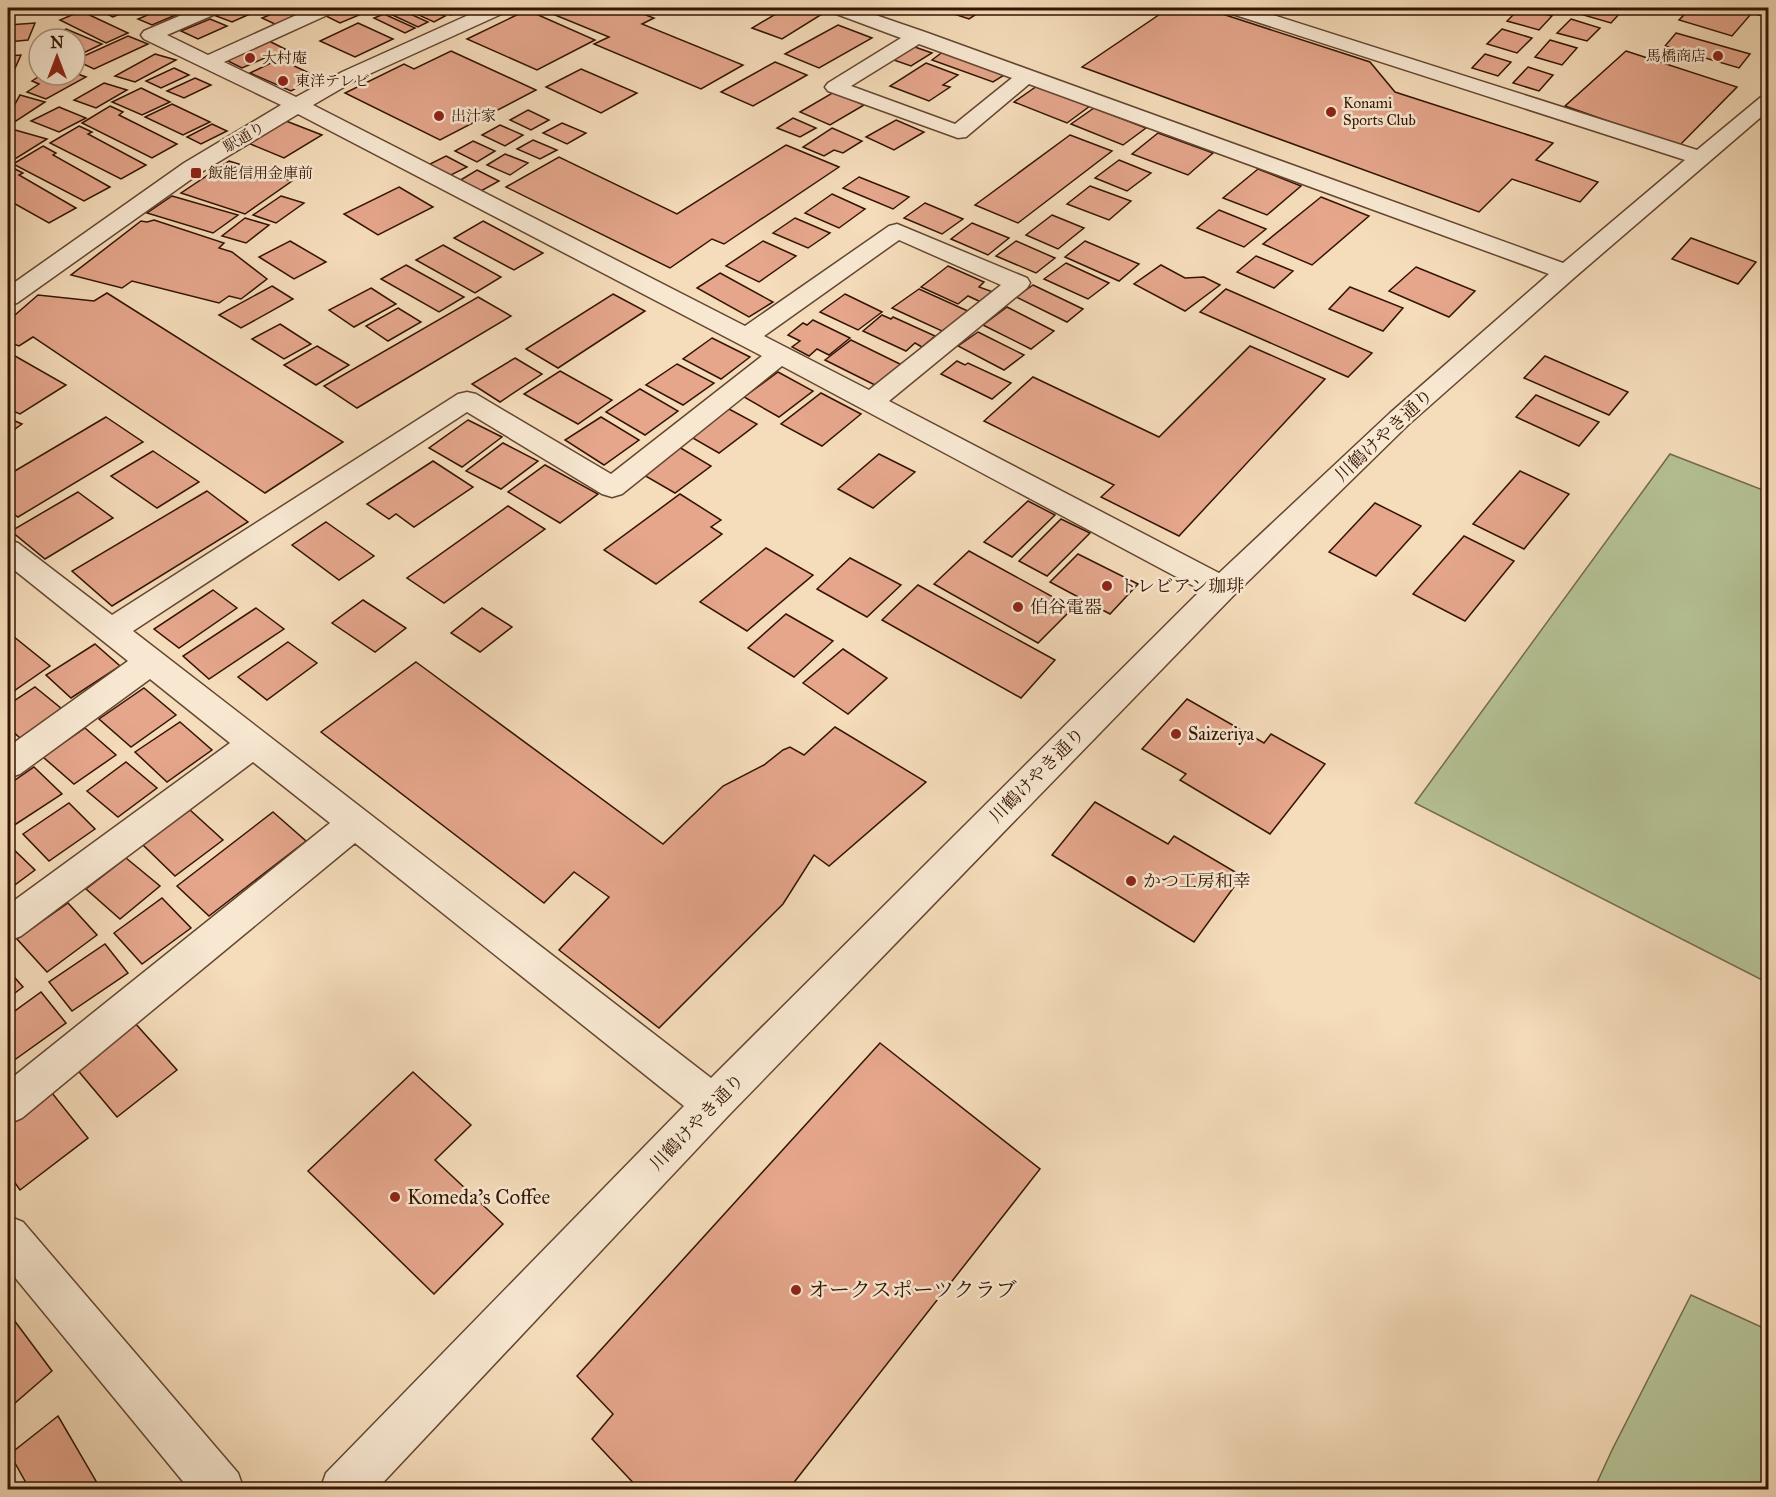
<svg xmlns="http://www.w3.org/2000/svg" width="1776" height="1497" font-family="'IM FELL Great Primer','Noto Serif JP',serif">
  <rect width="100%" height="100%" fill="#f5dcba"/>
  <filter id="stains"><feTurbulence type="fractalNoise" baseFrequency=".00333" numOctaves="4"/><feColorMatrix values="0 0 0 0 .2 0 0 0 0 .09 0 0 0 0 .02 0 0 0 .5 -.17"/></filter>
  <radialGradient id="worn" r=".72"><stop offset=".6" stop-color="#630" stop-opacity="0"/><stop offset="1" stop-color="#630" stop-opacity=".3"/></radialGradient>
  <g fill="#b5c295" stroke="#746b4c" stroke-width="1.5">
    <path d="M1670,454l98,38v491l-353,-180z"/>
    <path d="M1691,1295l77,35v159h-174l18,-39z"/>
  </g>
  <g fill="#e5a68c" stroke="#341402" stroke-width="1.5">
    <path d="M8,8h39l-2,4 -37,2z"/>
    <path d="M94,8h39l-20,9z"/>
    <path d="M164,8h10l9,4 -31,13 -14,-6z"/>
    <path d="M234,8h18l7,2 -27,12 -16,-6z"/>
    <path d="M286,8l19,7 -26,11 -17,-8z"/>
    <path d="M341,8h25l5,2 -31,13 -16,-8z"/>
    <path d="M397,8l31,14 -10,5 -32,-15z"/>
    <path d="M425,8l20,8 -11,6 -22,-10z"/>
    <path d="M434,8h21l7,2 -11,5z"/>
    <path d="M538,8h89l27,10 -12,6 101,41 -42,24 -107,-45 15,-7z"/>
    <path d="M786,8h30l11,3 -45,28 -30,-11z"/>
    <path d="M936,8h50l-17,11z"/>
    <path d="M1151,8h53l166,54 25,30 158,51 -17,17 62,22 -18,20 -68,-23 -33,33 -397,-145 81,-55z"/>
    <path d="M1520,8h4l28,8 -13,14 -32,-9z"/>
    <path d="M1577,8h28l16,4 -10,11 -38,-11z"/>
    <path d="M1646,8h31l-7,6z"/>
    <path d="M1691,8h39l21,6 -19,22 -53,-16z"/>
    <path d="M1733,8h35l-6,8z"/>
    <path d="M527,10l68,30 -58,30 -70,-31z"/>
    <path d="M81,11l47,22 -22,10 -46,-23z"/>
    <path d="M384,14l31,14 -10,5 -31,-15z"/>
    <path d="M210,19l17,7 -29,13 -17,-8z"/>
    <path d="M1571,19l29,9 -13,13 -30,-8z"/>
    <path d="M35,23l-7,17 -20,2v-17z"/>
    <path d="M358,23l35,16 -38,18 -35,-16z"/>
    <path d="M838,25l34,13 -53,30 -34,-14z"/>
    <path d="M66,29l36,15 -27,13v-18h-25z"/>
    <path d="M1502,29l30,9 -15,15 -30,-9z"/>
    <path d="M1676,33l74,21 -11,14 -74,-22z"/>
    <path d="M128,36l20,8 -54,25 -19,-9z"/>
    <path d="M267,40l18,9 -43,19 -18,-9z"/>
    <path d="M1550,40l27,8 -15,17 -27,-8z"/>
    <path d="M912,46l20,7 -21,13 -20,-7z"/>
    <path d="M451,51l85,39 -96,50 -95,-47 59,-29 10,5z"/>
    <path d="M944,51l62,23 -13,8 -61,-22z"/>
    <path d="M1626,51l111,36 -58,59 -114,-40z"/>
    <path d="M155,54l21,6 -41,22 -20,-6z"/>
    <path d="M1485,54l26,8 -13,14 -26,-8z"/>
    <path d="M21,55l-9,20h-4v-19z"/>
    <path d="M279,59l39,18 -27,14 -41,-18z"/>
    <path d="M775,62l32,13 -54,31 -32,-14z"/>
    <path d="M926,63l32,12 -15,10 7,2 -21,14 -39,-15z"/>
    <path d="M1528,67l25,8 -14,16 -26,-8z"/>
    <path d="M174,68l15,7 -28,13 -15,-7z"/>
    <path d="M581,69l56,24 -36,20 -55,-26z"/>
    <path d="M75,73l11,4 -40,22 -19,-7 12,-8 -7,-3 9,-6h34z"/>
    <path d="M195,78l16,7 -27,13 -17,-7z"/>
    <path d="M104,83l23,7 -31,18 -22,-8z"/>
    <path d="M1037,86l53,20 -23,17 -53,-21z"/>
    <path d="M141,88l29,14 -28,13 -30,-13z"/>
    <path d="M834,92l30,13 -34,20 -30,-13z"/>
    <path d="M20,95l25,7 -32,21 -5,-2v-4z"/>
    <path d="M172,104l38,18 -27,13 -38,-18z"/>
    <path d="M110,106l13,6 -4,3 58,29 -25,14 -70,-35z"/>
    <path d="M59,107l27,11 -27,14 -28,-11z"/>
    <path d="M1094,108l52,20 -23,17 -52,-21z"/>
    <path d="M528,110l21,10 -18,10 -21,-10z"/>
    <path d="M793,118l23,10 -16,9 -23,-9z"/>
    <path d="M896,120l28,12 -30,18 -28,-13z"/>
    <path d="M286,121l36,14 -38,23 -36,-15z"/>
    <path d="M562,123l24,10 -19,11 -24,-11z"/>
    <path d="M212,124l15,7 -26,13 -14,-7z"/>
    <path d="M500,125l23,10 -18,11 -23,-11z"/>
    <path d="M79,126l13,6 -4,2 58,31 -25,14 -71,-36z"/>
    <path d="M8,128l39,11 -32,20 -7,-2z"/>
    <path d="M832,128l30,13 -19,12 -9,-3 -10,6 -21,-9z"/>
    <path d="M1158,133l55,20 -25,22 -56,-21z"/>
    <path d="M1070,135l42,16 -94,72 -43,-18z"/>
    <path d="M533,140l24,10 -17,9 -23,-10z"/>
    <path d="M473,141l22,10 -18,11 -22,-11z"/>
    <path d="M786,145l53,22 -115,77 -12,-5 -42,29 -164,-81 53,-30 118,57z"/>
    <path d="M43,146l13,7 -3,2 57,32 -26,14 -71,-37z"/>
    <path d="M505,154l23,9 -18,12 -23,-10z"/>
    <path d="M446,156l21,11 -18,9 -21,-11z"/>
    <path d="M1119,160l32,13 -24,18 -32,-13z"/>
    <path d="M229,161l63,20 -47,33 -64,-21z"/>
    <path d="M9,166l14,7 -4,2 57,33 -27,15 -41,-23z"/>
    <path d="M1258,169l43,17 -34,29 -44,-17z"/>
    <path d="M477,170l22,11 -18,10 -22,-10z"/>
    <path d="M859,177l50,20 -16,12 -50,-21z"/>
    <path d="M1090,186l41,15 -22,19 -42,-16z"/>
    <path d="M399,187l34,20 -55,28 -34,-21z"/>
    <path d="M832,194l33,15 -26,19 -34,-15z"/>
    <path d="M172,196l66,19 -25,18 -66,-20z"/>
    <path d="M281,196l23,7 -28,20 -23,-8z"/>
    <path d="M1321,197l48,19 -57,49 -49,-21z"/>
    <path d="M925,203l38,16 -21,15 -38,-16z"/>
    <path d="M1219,210l47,19 -22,18 -47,-19z"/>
    <path d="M1052,215l32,13 -26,21 -32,-14z"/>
    <path d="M245,218l24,7 -23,18 -24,-7z"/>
    <path d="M795,218l35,15 -22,15 -35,-15z"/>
    <path d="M154,220l70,23 -5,5 13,4 35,27 -26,20 -12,-3 -10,7 -87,-22 -10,7 -51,-13 70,-54 6,1z"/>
    <path d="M483,221l60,32 -29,17 -60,-32z"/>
    <path d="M972,223l37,15 -21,17 -37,-16z"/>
    <path d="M1691,238l65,24 -18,22 -66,-25z"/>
    <path d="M290,241l36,21 -32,17 -35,-22z"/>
    <path d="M763,241l33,15 -37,26 -33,-16z"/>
    <path d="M1016,241l39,17 -19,15 -40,-17z"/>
    <path d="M1085,241l54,23 -20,17 -54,-24z"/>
    <path d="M443,245l58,32 -26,16 -59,-33z"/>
    <path d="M1256,256l37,15 -19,17 -37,-16z"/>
    <path d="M1066,263l43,20 -21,16 -44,-20z"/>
    <path d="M406,265l58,32 -25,15 -58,-33z"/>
    <path d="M1161,265l24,13 19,-1 16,8 -35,26 -51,-27z"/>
    <path d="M948,266l36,16 -5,5 14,5 -12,10 -13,-6 -10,8 -37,-17z"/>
    <path d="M1416,267l59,24 -26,26 -60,-26z"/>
    <path d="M720,273l53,29 -24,15 -52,-29z"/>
    <path d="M1033,285l50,24 -16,13 -51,-25z"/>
    <path d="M272,286l21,13 -52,29 -22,-13z"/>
    <path d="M1350,287l53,21 -20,23 -54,-22z"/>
    <path d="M371,288l25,16 -42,23 -25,-17z"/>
    <path d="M919,289l51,23 -26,20 -52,-24z"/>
    <path d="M1226,289l146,64 -24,24 -148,-65z"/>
    <path d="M107,293l236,149 -78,51 -232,-156 -14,9 -11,-4v-21l30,-26 56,6z"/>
    <path d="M613,294l32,17 -87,57 -32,-19z"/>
    <path d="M845,294l37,18 -24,18 -38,-18z"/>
    <path d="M478,297l33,19 -154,92 -33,-22z"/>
    <path d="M1007,307l47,24 -23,18 -48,-24z"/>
    <path d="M398,308l23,14 -33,19 -22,-15z"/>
    <path d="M882,315l9,4 2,-2 42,19 -13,11 -7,-4 -9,8 -43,-20z"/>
    <path d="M813,320l37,18 -21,17 -12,-6 -8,7 -17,-9 8,-6 -12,-6 15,-12 4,2z"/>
    <path d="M280,324l31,20 -27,15 -32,-20z"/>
    <path d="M978,332l46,23 -20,15 -46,-24z"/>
    <path d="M712,338l38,19 -29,22 -38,-20z"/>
    <path d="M851,340l53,26 -25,21 -54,-27z"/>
    <path d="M317,346l32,19 -33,20 -32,-20z"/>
    <path d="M1250,346l75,33 -146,157 -78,-39 13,-12 -130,-64 49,-44 126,60z"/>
    <path d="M8,352l58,33 -46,29 -12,-5z"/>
    <path d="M1545,356l83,36 -19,23 -85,-37z"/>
    <path d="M515,358l27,16 -42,28 -28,-18z"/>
    <path d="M957,361l8,4 3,-2 43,20 -19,16 -51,-25z"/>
    <path d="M677,364l37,19 -31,22 -37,-20z"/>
    <path d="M560,371l52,29 -34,24 -54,-30z"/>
    <path d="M778,372l35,19 -34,26 -35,-20z"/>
    <path d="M640,389l38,22 -33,24 -39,-23z"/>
    <path d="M821,393l40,21 -39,32 -41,-22z"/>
    <path d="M1536,395l63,27 -20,24 -63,-29z"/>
    <path d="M729,409l28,15 -38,29 -28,-16z"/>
    <path d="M106,417l37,25 -125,75 -10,-7v-35z"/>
    <path d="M601,417l38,23 -35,25 -39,-25z"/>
    <path d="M8,418l14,6 -14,10z"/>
    <path d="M468,420l34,17 -40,30 -33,-19z"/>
    <path d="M503,443l35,18 -37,28 -35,-18z"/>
    <path d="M679,447l32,19 -36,27 -33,-19z"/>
    <path d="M153,451l46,31 -42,26 -46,-32z"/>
    <path d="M879,454l36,18 -42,36 -35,-19z"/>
    <path d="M433,461l40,26 -59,40 -18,-13 -7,5 -22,-15z"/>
    <path d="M545,465l53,29 -38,29 -52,-31z"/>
    <path d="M1520,471l49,23 -45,55 -51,-25z"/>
    <path d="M207,491l41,31 -136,84 -40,-35z"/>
    <path d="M78,492l35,26 -68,41 -34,-28z"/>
    <path d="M680,494l41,26 -10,7 11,7 -66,50 -52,-34z"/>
    <path d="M1028,501l27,14 -43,42 -28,-15z"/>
    <path d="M1375,503l46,23 -45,50 -47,-24z"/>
    <path d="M508,506l37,23 -101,74 -37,-25z"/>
    <path d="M1061,519l29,14 -43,43 -28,-15z"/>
    <path d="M326,522l48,34 -35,24 -47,-35z"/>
    <path d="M1464,536l50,25 -49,60 -52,-27z"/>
    <path d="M766,548l47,27 -66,56 -47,-29z"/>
    <path d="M969,551l104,57 -35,35 -104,-59z"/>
    <path d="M1078,554l60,30 -28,30 -60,-32z"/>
    <path d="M850,558l51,27 -34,32 -50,-28z"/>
    <path d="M918,585l137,75 -34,38 -139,-78z"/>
    <path d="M213,590l24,18 -58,40 -25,-19z"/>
    <path d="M363,600l43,28 -31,24 -43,-29z"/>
    <path d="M256,608l28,21 -75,50 -26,-23z"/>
    <path d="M482,608l30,19 -32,25 -29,-19z"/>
    <path d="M786,614l47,27 -39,36 -46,-29z"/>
    <path d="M8,632l42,34 -42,29z"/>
    <path d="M288,642l29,21 -50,37 -29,-23z"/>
    <path d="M95,644l25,22 -49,32 -25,-23z"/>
    <path d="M843,649l44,29 -39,36 -45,-31z"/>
    <path d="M416,662l247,182 60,-58 41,-21 19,-15 7,-3 14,8 31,-28 91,55 -97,84 -15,-11 -31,49 -124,124 -100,-78 50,-53 -35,-25 -30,31 -223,-171z"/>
    <path d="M35,687l27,22 -42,29 -12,-11v-22z"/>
    <path d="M144,688l32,27 -45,32 -32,-28z"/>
    <path d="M1187,699l77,44 7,-9 54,30 -55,70 -90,-54 6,-6 -44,-25z"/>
    <path d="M180,722l32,28 -45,32 -32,-30z"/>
    <path d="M85,728l31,27 -42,29 -31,-27z"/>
    <path d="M126,762l31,26 -39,29 -31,-26z"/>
    <path d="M34,767l28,27 -49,32 -5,-5v-36z"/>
    <path d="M1095,802l73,42 6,-8 68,40 -48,66 -142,-87z"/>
    <path d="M69,803l26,26 -46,32 -26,-27z"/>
    <path d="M190,810l33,30 -48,36 -33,-32z"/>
    <path d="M273,812l33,29 -97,75 -32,-30z"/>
    <path d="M9,845l26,25 -27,20v-44z"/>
    <path d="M126,858l34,28 -40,33 -34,-30z"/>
    <path d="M162,898l29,30 -49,36 -28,-31z"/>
    <path d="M68,903l29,32 -50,37 -30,-33z"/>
    <path d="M105,944l23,29 -56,38 -23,-29z"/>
    <path d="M8,970l15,17 -15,11z"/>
    <path d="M41,992l25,31 -53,38 -5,-7v-38z"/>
    <path d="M134,1022l43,48 -60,47 -42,-50z"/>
    <path d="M880,1043l160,126 -252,321h-148l-48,-51 21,-25 -36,-38z"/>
    <path d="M413,1072l58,53 -36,35 68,64 -69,70 -126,-123z"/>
    <path d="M52,1093l36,45 -68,52 -12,-17v-47z"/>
    <path d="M8,1312l44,59 -44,38z"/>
    <path d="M58,1416l38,65 -10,9h-56l-20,-36z"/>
  </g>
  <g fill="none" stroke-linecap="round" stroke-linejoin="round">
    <defs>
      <g id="minor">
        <path d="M198,8h25l-3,4 -53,23 41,20 104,-47h24l-2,4 -110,50 72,35 46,-25 142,-64h24l-2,4 -150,68 -43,25 432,221 144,-100 8,-2 130,54 3,5 -3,5 -138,113 330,172 171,-160 159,-139 -520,-190 -63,53 -8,1 -130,-47 -3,-4 3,-4 73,-45 -70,-26 -2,-4h26l70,24 638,231 122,-103 -459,-148 -2,-4h27l446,142 64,-53 7,-2v16l-193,166 -167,148 -175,171 -506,521 -351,373h-56l6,-17 358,-367 -329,-263 -333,275 -14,6v-43l322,-258 -77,-61 -232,174 -13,5v-36l222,-162 -80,-64 -130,95 -12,4v-31l120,-86 -120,-96v-25l10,3 94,72 346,-221 9,-2 9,2 135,80 151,-118 -464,-242 -98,59 -183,130 -9,2v-18l176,-124 97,-58 -137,-66 -3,-4 3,-4zM919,44l93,34 -57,46 -104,-38zM899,240l102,45 -132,105 -105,-54zM782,366l419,224 -490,488 -578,-447 334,-219 135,82 10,3 10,-3z"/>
        <path d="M8,1216l15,6 215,251 6,17h-54l-182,-221z"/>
      </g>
    </defs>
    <use href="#minor" stroke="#644630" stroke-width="3"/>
    <use href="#minor" fill="#f8e8d2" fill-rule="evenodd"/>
  </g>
  <g fill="#8f2418" stroke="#f8e8d2" stroke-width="2">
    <circle cx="1718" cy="56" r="6"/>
    <circle cx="250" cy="58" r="6"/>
    <circle cx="283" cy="81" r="6"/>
    <circle cx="1331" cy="112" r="6"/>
    <circle cx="439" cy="116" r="6"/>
    <rect x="190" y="167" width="12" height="12" rx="3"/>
    <circle cx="1107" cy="586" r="6"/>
    <circle cx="1018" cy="607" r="6"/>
    <circle cx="1176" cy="734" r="6"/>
    <circle cx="1131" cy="881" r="6"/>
    <circle cx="395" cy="1197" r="6"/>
    <circle cx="796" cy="1290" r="6"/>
  </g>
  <g text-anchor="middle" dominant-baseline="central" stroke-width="5" stroke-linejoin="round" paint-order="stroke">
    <g font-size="15" fill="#341402" stroke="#f8e8d2" text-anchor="start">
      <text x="1706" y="56" text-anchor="end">馬橋商店</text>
      <text x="262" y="58">大村庵</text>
      <text x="295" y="81">東洋テレビ</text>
      <text x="1343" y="103">Konami<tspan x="1343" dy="17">Sports Club</tspan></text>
      <text x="451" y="116">出汁家</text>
      <text x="208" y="173">飯能信用金庫前</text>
    </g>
    <g font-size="15" fill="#341402" stroke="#f8e8d2">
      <text transform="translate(244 137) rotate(-31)">駅通り</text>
    </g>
    <g font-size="18" fill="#341402" stroke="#f8e8d2">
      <text transform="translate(1384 435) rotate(-43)">川鶴けやき通り</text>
      <text transform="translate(1037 775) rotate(-45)">川鶴けやき通り</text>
      <text transform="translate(697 1122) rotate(-46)">川鶴けやき通り</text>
    </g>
    <g font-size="18" fill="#341402" stroke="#f8e8d2" text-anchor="start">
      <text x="1119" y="586">トレビアン珈琲</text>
      <text x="1030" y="607">伯谷電器</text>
      <text x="1188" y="734">Saizeriya</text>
      <text x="1143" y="881">かつ工房和幸</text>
    </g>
    <g font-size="21" fill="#341402" stroke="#f8e8d2" text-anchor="start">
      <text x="407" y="1197">Komeda's Coffee</text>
      <text x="808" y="1290">オークスポーツクラブ</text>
    </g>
  </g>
  <rect width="1776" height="1497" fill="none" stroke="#f5dcba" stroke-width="30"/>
  <rect x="9" y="9" width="1758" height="1479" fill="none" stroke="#341402" stroke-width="3"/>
  <rect x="15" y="15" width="1746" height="1467" fill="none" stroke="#341402" stroke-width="1.5"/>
  <g transform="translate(57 57)"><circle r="28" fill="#f8e8d2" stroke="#aa937f" stroke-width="1.5"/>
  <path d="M0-4.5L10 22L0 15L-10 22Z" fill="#8f2418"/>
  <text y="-9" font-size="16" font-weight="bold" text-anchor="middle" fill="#341402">N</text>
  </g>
  <rect width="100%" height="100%" filter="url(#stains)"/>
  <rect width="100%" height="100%" fill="url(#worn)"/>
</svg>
